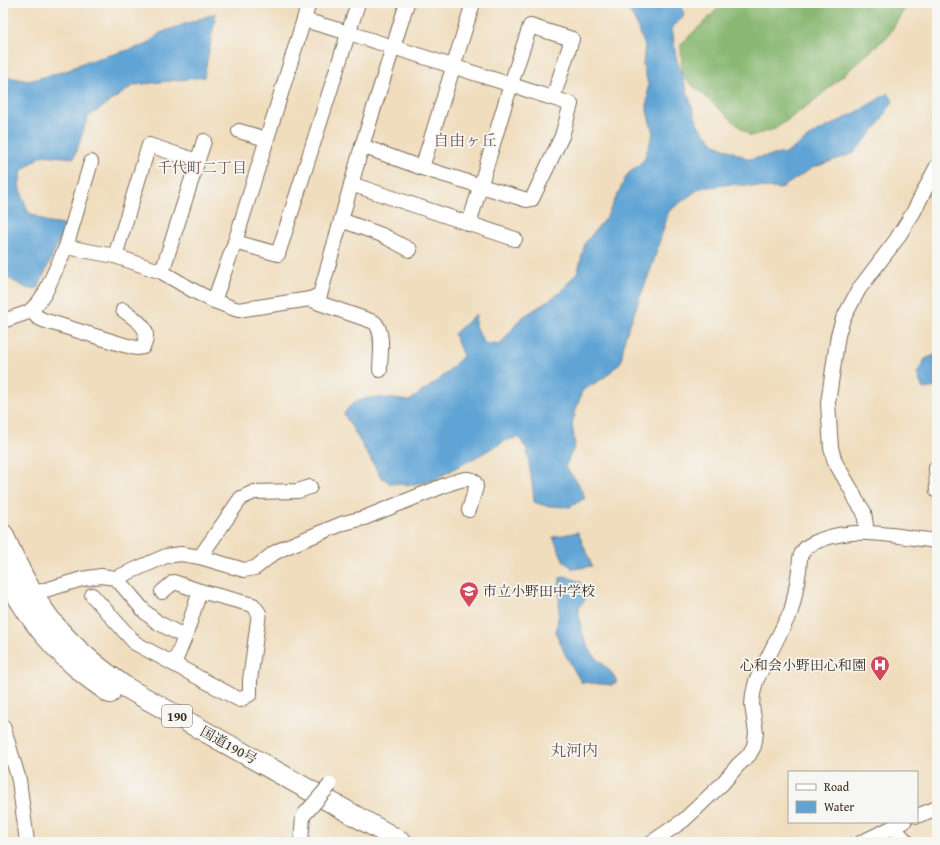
<svg xmlns="http://www.w3.org/2000/svg" width="940" height="845" font-family="'Gentium Book Plus','Noto Serif JP',serif">
  <rect width="100%" height="100%" fill="#f6f6f2"/>
  <filter id="ink" filterUnits="userSpaceOnUse"><feTurbulence type="fractalNoise" baseFrequency=".025" numOctaves="2"/><feDisplacementMap in="SourceGraphic" scale="8" xChannelSelector="R" yChannelSelector="G"/><feConvolveMatrix kernelMatrix="1 2 1 2 8 2 1 2 1" color-interpolation-filters="sRGB"/></filter>
  <filter id="wash" filterUnits="userSpaceOnUse"><feTurbulence type="fractalNoise" baseFrequency=".012" numOctaves="4" result="noise"/><feDisplacementMap in="SourceGraphic" scale="16" xChannelSelector="R" yChannelSelector="G"/><feGaussianBlur stdDeviation="0.9" result="paint"/><feColorMatrix in="noise" values="0 0 0 0 0 0 0 0 0 0 0 0 0 0 0 0 0 1.4 0 .05"/><feComposite in="paint" operator="in"/></filter>
  <g filter="url(#wash)">
    <rect width="100%" height="100%" fill="#f0ddbd"/>
    <path fill="#89b872" stroke="#627148" d="M724,3h184l-20,33 -73,64 -40,29 -25,7 -68,-60 -1,-32z"/>
    <g fill="#60a4d5" stroke="#4e677a">
      <path d="M624,3h57l3,13 -12,12 4,29 22,68 17,19 34,15 38,-6 26,-19 44,-22 31,-19 5,8 -15,24 -24,28 -42,15 -32,21 -49,-5 -31,4 -31,23 -16,52 -28,74 -4,25 -16,15 -23,14 -10,32 3,22 -10,22 12,14 8,17 -15,9 -24,-1 -12,-4 -1,-12 -6,-40 -8,-13 -12,3 -75,41 -22,4 -20,-2 -9,-6 -37,-63c13,-23 43,-16 65,-13l31,-22 23,-23 -9,-22 22,-20 -1,12 9,17 16,2 20,-26 40,-26 18,-22 7,-28 22,-27 20,-41 17,-15 9,-26 -6,-23 1,-27 -5,-20 2,-18 -11,-28z"/>
      <path d="M216,13l-12,64 -70,8 -46,32 -14,41 -31,-3 -21,15 -3,16 9,26 21,11 17,2 -28,63 -10,1 -25,-14v-199l26,5 40,-11 13,-7 64,-18 14,-12z"/>
      <path d="M937,354v33l-14,2 -6,-15 8,-15z"/>
      <path d="M578,532l14,34 -18,3 -10,-7 -11,-25z"/>
      <path d="M565,576l15,6 5,18 -7,8c2,15 4,29 12,42 8,12 20,17 27,32l-6,3 -30,-3 -16,-28 -9,-21 3,-22 1,-33z"/>
    </g>
  </g>
  <g filter="url(#ink)">
    <g fill="none" stroke-linecap="round" stroke-linejoin="round">
      <defs>
        <g id="minor">
          <path d="M304,20l45,13 222,71 -9,32 -30,63 -5,1 -105,-32 -60,-22"/>
          <path d="M239,131l27,8"/>
          <path d="M422,168l51,-165"/>
          <path d="M351,184l164,55"/>
          <path d="M341,220l41,15 28,15"/>
          <path d="M469,224l42,-140 19,-58 42,13 -19,59"/>
          <path d="M235,242l43,12 80,-251"/>
          <path d="M66,247l49,9 47,16 32,19 20,10 24,9 72,-11 10,-4 42,-149 45,-143"/>
          <path d="M115,256l34,-111 48,16"/>
          <path d="M162,272l42,-131"/>
          <path d="M310,299l12,5 52,18c11,9 6,35 6,48"/>
          <path d="M214,301l21,-59 74,-239"/>
          <path d="M32,310l5,7 6,3 81,25 12,3 7,-1c10,-19 -7,-27 -20,-37"/>
          <path d="M3,321l26,-9 9,-9 7,-10 21,-46 25,-85"/>
          <path d="M937,468h-1l1,23"/>
          <path d="M867,532l-3,-20 -8,-12 -4,-9 -17,-29 -4,-14 -3,-45 10,-68 5,-16 16,-30 37,-49 17,-27 24,-47"/>
          <path d="M200,557l41,-59 13,-6 44,-1 12,-4"/>
          <path d="M116,578l29,34 12,10 28,15"/>
          <path d="M92,595l43,48 105,57 10,-6v-14l9,-67 -6,-8 -53,-14 -26,-9 -12,10"/>
          <path d="M26,599l16,-8 40,-12 19,-3 15,2 50,-22 15,-2 19,3 44,13 11,-2 19,-15 12,-6 58,-24 20,-5 84,-34c9,-3 27,-11 28,3l-7,23"/>
          <path d="M174,664l11,-27 15,-46"/>
          <path d="M3,726l16,54 8,62"/>
          <path d="M917,816l20,-8"/>
          <path d="M893,827l14,15"/>
          <path d="M301,842l2,-26"/>
          <path d="M652,842l32,-22 38,-36 16,-19 11,-10 5,-9 2,-13 -4,-28 1,-11 3,-13 35,-70c4,-13 6,-27 8,-41 1,-5 0,-11 2,-15 4,-10 13,-12 22,-16 37,-13 76,-2 114,2"/>
          <path d="M862,842l42,-20"/>
        </g>
        <g id="highway">
          <path d="M3,534c15,34 31,67 55,95 20,23 44,42 69,59l275,154"/>
          <path d="M3,569c17,37 42,71 73,98 10,10 23,18 34,26"/>
        </g>
      </defs>
      <use href="#minor" stroke="#7a6956" stroke-width="16"/>
      <use href="#highway" stroke="#7a6956" stroke-width="22"/>
      <use href="#minor" stroke="#fff" stroke-width="14"/>
      <use href="#highway" stroke="#fff" stroke-width="20"/>
      <defs>
        <path id="minor-bridge" d="M303,816l27,-31"/>
      </defs>
      <use href="#minor-bridge" stroke="#7a6956" stroke-width="16" stroke-linecap="butt"/>
      <use href="#minor-bridge" stroke="#fff" stroke-width="14"/>
    </g>
  </g>
  <defs>
    <symbol id="school-pin" viewBox="-11 -11 22 30"><path d="M0 17L-7.5 6A9.5 9.5 0 1 1 7.5 6Z" fill="#d1495b" stroke="#f6f6f2"/><path d="M0-5L7-2L0 1L-7-2ZM-4 1L0 2.5L4 1V4Q0 6-4 4Z" fill="#fff"/></symbol>
    <symbol id="hospital-pin" viewBox="-11 -11 22 30"><path d="M0 17L-7.5 6A9.5 9.5 0 1 1 7.5 6Z" fill="#d1495b" stroke="#f6f6f2"/><path d="M-5-5h3v3.5h4V-5h3V5h-3V1.5h-4V5h-3Z" fill="#fff"/></symbol>
  </defs>
  <g fill-rule="evenodd">
    <use href="#school-pin" x="458" y="580" width="22" height="30"/>
    <use href="#hospital-pin" x="869" y="654" width="22" height="30"/>
  </g>
  <g text-anchor="middle" dominant-baseline="central" stroke-width="3.5" stroke-linejoin="round" paint-order="stroke">
    <rect fill="#f6f6f2" stroke="#73675e" stroke-width="1" x="162" y="705" width="30" height="22" rx="3"/>
    <g font-size="13" font-weight="bold" fill="#3b2a1e">
      <text x="177" y="716">190</text>
    </g>
    <g font-size="14" fill="#3b2a1e" stroke="#f6f6f2" text-anchor="start">
      <text x="483" y="591">市立小野田中学校</text>
      <text x="866" y="665" text-anchor="end">心和会小野田心和園</text>
    </g>
    <g font-size="14" fill="#3b2a1e" stroke="#f6f6f2">
      <text transform="translate(229 745) rotate(29)">国道190号</text>
    </g>
    <g font-size="15" fill="#735254" stroke="#f6f6f2">
      <text x="202" y="167">千代町二丁目</text>
    </g>
    <g font-size="16" fill="#735254" stroke="#f6f6f2">
      <text x="465" y="140">自由ヶ丘</text>
      <text x="574" y="750">丸河内</text>
    </g>
  </g>
  <rect width="940" height="845" fill="none" stroke="#f6f6f2" stroke-width="16"/>
  <rect x="788" y="771" width="130" height="52" fill="#f6f6f2" stroke="#aba49d"/>
  <rect x="796" y="784" width="20" height="6" fill="#ffffff" stroke="#aba49d"/>
  <text x="824" y="791" font-size="12" fill="#3b2a1e">Road</text>
  <rect x="796" y="801" width="20" height="12" fill="#60a4d5" stroke="#aba49d"/>
  <text x="824" y="811" font-size="12" fill="#3b2a1e">Water</text>
</svg>
